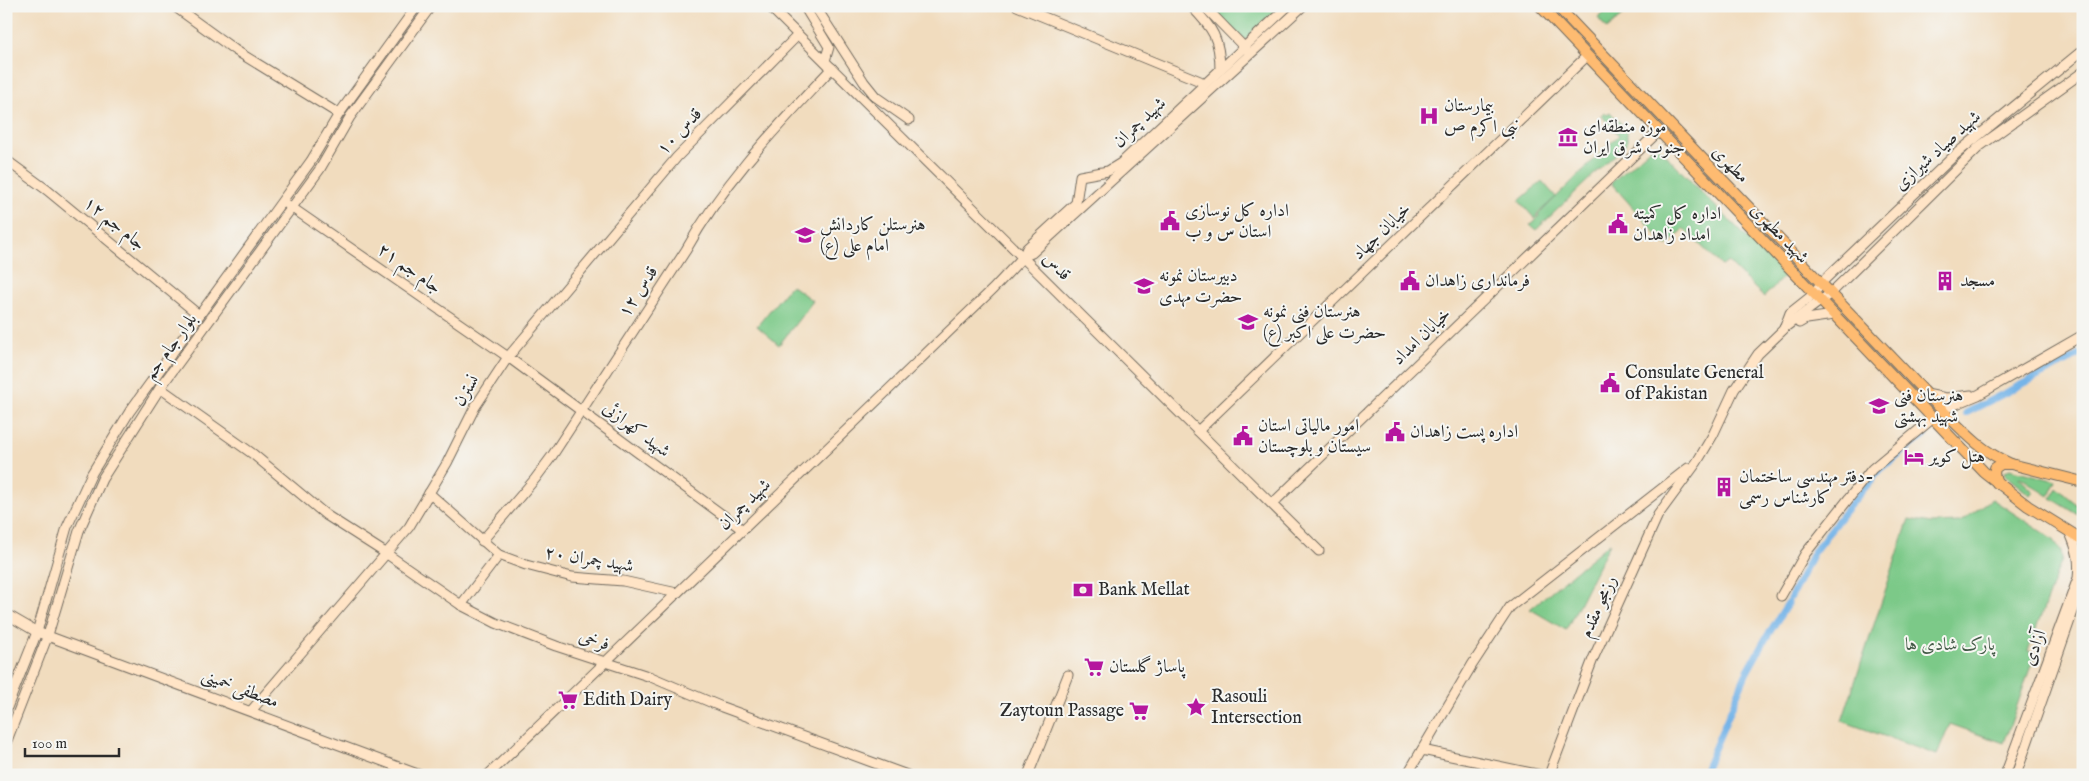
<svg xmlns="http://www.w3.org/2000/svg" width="2089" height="781" font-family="'IM FELL English',Amiri,serif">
  <rect width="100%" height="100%" fill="#f6f6f2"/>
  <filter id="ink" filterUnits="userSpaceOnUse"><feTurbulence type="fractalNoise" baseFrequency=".02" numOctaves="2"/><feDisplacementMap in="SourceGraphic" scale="10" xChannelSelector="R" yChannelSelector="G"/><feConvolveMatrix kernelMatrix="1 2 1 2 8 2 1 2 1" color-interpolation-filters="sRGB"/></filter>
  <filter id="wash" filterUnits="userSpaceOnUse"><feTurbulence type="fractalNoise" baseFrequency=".0096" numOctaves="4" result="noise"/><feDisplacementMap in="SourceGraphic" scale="20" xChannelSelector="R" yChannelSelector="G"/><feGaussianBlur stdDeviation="1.12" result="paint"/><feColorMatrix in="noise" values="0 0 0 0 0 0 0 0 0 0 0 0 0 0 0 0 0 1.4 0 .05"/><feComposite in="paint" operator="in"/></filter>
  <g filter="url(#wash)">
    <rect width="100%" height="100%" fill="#f1dcbe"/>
    <g fill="#7cc988" stroke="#547a5a">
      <path d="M1209,6h71l-36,35z"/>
      <path d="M1612,6h9l5,6 -19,17 -9,-11z"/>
      <path d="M1604,112l2,3 4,-3 17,18v13l-91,87 -6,-5 9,-8 -1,-2 81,-80 -18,-20z"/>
      <path d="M1655,144l48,50 82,81 -21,22 -36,-35 -6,4 -38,-37 -17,17 -56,-63z"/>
      <path d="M1542,181l14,16 -20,18 1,2 -2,2 -16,-18z"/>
      <path d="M791,285l22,16 -34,44 -22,-19z"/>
      <path d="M2010,469l46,12 -7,15 -29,-19 -1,1 14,13 -3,4 -24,-19 -1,-5z"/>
      <path d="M2057,488l26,21 -1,8 -31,-19z"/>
      <path d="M1992,499l62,41 7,11 1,8 -34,92 7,3 -31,89 -54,-19 -13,31 -95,-34 67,-202 22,4 29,-1z"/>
      <path d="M1610,543l-44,87 -36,-21 71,-59z"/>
    </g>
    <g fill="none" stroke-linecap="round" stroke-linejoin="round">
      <g stroke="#74b4e8" stroke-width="7">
        <path d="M1966,413l117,-60"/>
        <path d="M1791,597l22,-44 32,-42 36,-42 44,-34"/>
        <path d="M1703,775l44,-103 19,-34 22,-35"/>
      </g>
    </g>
  </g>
  <g filter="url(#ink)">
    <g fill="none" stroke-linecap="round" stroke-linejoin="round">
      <defs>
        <g id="secondary">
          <path d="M174,6l61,44 104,64"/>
          <path d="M769,6l550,545"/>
          <path d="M804,6l25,41 -4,14"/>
          <path d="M815,6l49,76 12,15 33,23"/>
          <path d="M1017,6l183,75"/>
          <path d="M1191,6c22,22 29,33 29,64"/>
          <path d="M1204,6l43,44"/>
          <path d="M6,160l41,30 152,125"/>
          <path d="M288,205l220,152 235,173"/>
          <path d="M1023,257l4,-9 49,-45 4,-27 28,-5 13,-8 167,-157"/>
          <path d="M1799,323l7,-4 28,-4"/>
          <path d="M1784,328l47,-35 149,-147 103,-74"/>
          <path d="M160,388l93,66 73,61 61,39 74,51 35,18 60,23 95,31 71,30 185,68"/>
          <path d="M1926,394l20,4 25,-3"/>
          <path d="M1942,410l36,-15 105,-60"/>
          <path d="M1198,431l389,-375"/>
          <path d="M429,493l70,62 27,10 46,12 51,4 54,12"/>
          <path d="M1272,504l387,-373"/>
          <path d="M482,541l53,-62 17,-23 134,-206c39,-70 91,-123 146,-182"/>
          <path d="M1781,596l24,-42 67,-85 60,-50"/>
          <path d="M461,605l38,-50"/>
          <path d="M6,614l31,18 383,143"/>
          <path d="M6,710l31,-78 30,-105 25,-54 38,-62 181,-250 28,-47 78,-108"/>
          <path d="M251,711l158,-184 38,-64 28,-56 33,-50 169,-200 121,-122"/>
          <path d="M6,743l42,-108 31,-104 23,-52 58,-91 160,-219 30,-52 81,-111"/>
          <path d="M1422,750l119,25"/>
          <path d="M488,775l505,-486 30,-32 9,-4 271,-247"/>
          <path d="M1028,775l40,-100"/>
          <path d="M1407,775l65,-110 38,-58 178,-139"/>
          <path d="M1549,775l44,-116 65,-144 39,-53 16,-27 21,-45 24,-36 26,-25 6,-16 24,-19 7,-11 135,-129 127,-104"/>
          <path d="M2005,775l73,-197c2,-18 -1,-29 -8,-45"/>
          <path d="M2016,775l67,-192"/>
        </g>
        <g id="primary">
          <path d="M1540,6l444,466 44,34 55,34"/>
          <path d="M1557,6l385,404c23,23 39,41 69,54"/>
          <path d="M1997,483l-3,-9 1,-6 6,-4h10l72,18"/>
        </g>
      </defs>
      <use href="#secondary" stroke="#70695e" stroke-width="11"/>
      <use href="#primary" stroke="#70695e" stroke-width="12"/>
      <use href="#secondary" stroke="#ffe4c6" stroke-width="9"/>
      <use href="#primary" stroke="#febb71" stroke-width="10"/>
    </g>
  </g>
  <defs>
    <symbol id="hospital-bare" viewBox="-9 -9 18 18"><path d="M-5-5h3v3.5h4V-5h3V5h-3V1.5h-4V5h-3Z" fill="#b5179e" stroke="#f6f6f2" stroke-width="2.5" paint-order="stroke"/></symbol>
    <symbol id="museum-bare" viewBox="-9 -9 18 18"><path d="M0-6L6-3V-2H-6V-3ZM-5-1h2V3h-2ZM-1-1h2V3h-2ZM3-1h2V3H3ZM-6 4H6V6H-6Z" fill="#b5179e" stroke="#f6f6f2" stroke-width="2.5" paint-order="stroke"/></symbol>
    <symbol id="civic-bare" viewBox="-9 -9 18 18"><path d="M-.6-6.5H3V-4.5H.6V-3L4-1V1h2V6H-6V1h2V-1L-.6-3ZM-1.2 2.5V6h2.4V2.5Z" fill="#b5179e" stroke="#f6f6f2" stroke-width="2.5" paint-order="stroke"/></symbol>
    <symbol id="school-bare" viewBox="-9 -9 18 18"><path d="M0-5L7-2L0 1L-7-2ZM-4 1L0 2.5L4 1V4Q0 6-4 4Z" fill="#b5179e" stroke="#f6f6f2" stroke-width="2.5" paint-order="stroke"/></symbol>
    <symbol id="building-bare" viewBox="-9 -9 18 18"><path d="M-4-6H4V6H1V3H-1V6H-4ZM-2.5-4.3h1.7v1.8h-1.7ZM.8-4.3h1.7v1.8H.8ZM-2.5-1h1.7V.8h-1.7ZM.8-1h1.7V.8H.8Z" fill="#b5179e" stroke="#f6f6f2" stroke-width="2.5" paint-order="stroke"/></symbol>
    <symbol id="hotel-bare" viewBox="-9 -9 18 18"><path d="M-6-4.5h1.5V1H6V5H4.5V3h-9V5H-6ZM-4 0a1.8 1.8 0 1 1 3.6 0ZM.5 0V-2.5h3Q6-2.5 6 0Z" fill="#b5179e" stroke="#f6f6f2" stroke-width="2.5" paint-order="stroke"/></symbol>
    <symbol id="bank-bare" viewBox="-9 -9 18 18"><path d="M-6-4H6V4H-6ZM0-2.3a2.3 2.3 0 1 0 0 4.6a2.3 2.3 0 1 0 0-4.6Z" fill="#b5179e" stroke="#f6f6f2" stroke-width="2.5" paint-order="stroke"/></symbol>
    <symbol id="supermarket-bare" viewBox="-9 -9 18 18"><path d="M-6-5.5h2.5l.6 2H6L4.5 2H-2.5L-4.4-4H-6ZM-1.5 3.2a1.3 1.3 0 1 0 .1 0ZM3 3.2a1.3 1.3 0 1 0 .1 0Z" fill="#b5179e" stroke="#f6f6f2" stroke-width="2.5" paint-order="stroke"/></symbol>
    <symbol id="sight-bare" viewBox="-9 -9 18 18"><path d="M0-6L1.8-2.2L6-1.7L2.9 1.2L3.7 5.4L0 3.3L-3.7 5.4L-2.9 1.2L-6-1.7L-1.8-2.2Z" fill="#b5179e" stroke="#f6f6f2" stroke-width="2.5" paint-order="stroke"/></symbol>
  </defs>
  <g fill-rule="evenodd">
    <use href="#hospital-bare" x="1415" y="102" width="28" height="28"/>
    <use href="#museum-bare" x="1554" y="123" width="28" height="28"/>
    <use href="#civic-bare" x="1156" y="207" width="28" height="28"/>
    <use href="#civic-bare" x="1604" y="210" width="28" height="28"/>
    <use href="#school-bare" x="791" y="221" width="28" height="28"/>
    <use href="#civic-bare" x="1396" y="267" width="28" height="28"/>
    <use href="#building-bare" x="1931" y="267" width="28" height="28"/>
    <use href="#school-bare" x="1130" y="272" width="28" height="28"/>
    <use href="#school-bare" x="1234" y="308" width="28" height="28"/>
    <use href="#civic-bare" x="1596" y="369" width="28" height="28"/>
    <use href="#school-bare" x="1865" y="392" width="28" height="28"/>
    <use href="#civic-bare" x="1381" y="418" width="28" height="28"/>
    <use href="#civic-bare" x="1229" y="422" width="28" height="28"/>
    <use href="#hotel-bare" x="1900" y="443" width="28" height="28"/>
    <use href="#building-bare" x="1710" y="473" width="28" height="28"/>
    <use href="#bank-bare" x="1069" y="576" width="28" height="28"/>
    <use href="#supermarket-bare" x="1080" y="653" width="28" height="28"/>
    <use href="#supermarket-bare" x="554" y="686" width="28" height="28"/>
    <use href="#sight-bare" x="1182" y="693" width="28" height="28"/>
    <use href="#supermarket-bare" x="1125" y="697" width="28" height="28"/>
  </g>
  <g text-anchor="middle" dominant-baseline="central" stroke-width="4" stroke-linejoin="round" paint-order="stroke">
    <g font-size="18" fill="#2b2b2b" stroke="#f6f6f2" text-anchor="start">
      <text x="1444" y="106">بیمارستان<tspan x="1444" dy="21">نبی اکرم ص</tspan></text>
      <text x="1583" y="127">موزه منطقه‌ای<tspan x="1583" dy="21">جنوب شرق ایران</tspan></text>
      <text x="1185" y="211">اداره کل نوسازی<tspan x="1185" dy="21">استان س و ب</tspan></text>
      <text x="1633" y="214">اداره کل کمیته<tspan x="1633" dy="21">امداد زاهدان</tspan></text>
      <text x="820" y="225">هنرستلن کاردانش<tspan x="820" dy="21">امام علی (ع)</tspan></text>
      <text x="1159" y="276">دبیرستان نمونه<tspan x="1159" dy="21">حضرت مهدی</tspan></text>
      <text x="1425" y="281">فرمانداری زاهدان</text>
      <text x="1960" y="281">مسجد</text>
      <text x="1263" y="312">هنرستان فنی نمونه<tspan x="1263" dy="21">حضرت علی اکبر (ع)</tspan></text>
      <text x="1625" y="373">Consulate General<tspan x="1625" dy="21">of Pakistan</tspan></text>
      <text x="1894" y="396">هنرستان فنی<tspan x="1894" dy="21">شهید بهشتی</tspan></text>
      <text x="1258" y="426">امور مالیاتی استان<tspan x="1258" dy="21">سیستان و بلوچستان</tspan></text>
      <text x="1410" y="432">اداره پست زاهدان</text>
      <text x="1929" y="457">هتل کویر</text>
      <text x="1739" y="477">دفتر مهندسی ساختمان-<tspan x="1739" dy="21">کارشناس رسمی</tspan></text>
      <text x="1098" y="590">Bank Mellat</text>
      <text x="1109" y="667">پاساژ گلستان</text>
      <text x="1211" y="697">Rasouli<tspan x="1211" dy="21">Intersection</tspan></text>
      <text x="583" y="700">Edith Dairy</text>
      <text x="1124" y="711" text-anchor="end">Zaytoun Passage</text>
    </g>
    <g font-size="18" fill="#2b2b2b" stroke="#f6f6f2">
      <text transform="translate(1140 123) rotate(-43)">شهید چمران</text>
      <text transform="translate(680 132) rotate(-47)">قدس ۱۰</text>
      <text transform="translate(1938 151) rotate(-42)">شهید صیاد شیرازی</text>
      <text transform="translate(1730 165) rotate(46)">مطهری</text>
      <text transform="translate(114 224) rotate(39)">جام جم ۱۲</text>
      <text transform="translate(1382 232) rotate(-44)">خیابان جهاد</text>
      <text transform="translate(1779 234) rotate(46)">شهید مطهری</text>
      <text transform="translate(1056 267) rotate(45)">قدس</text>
      <text transform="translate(409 269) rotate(35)">جام جم ۲۱</text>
      <text transform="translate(639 292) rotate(-57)">قدس ۱۲</text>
      <text transform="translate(1422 337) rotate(-44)">خیابان امداد</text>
      <text transform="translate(171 347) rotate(-54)">بلوار جام جم</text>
      <text transform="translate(467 391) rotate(-59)">نسترن</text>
      <text transform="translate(636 430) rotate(37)">شهید کهرازئی</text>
      <text transform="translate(745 505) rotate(-44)">شهید چمران</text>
      <text transform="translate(589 560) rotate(9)">شهید چمران ۲۰</text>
      <text transform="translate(1599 607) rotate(-66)">رزمجو مقدم</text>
      <text transform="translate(594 641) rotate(18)">فرخی</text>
      <text transform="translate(2035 648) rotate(-70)">آزادی</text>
      <text transform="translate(240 689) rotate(21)">مصطفی خمینی</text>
    </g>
    <g font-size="18" fill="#435a47" stroke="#f6f6f2">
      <text x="1950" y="645">پارک شادی ها</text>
    </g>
  </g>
  <rect width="2089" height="781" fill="none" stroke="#f6f6f2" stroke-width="25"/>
  <path d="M25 748v8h94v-8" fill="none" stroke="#2b2b2b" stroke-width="2.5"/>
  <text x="32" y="748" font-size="15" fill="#2b2b2b" stroke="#f6f6f2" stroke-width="4" paint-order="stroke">100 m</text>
</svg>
